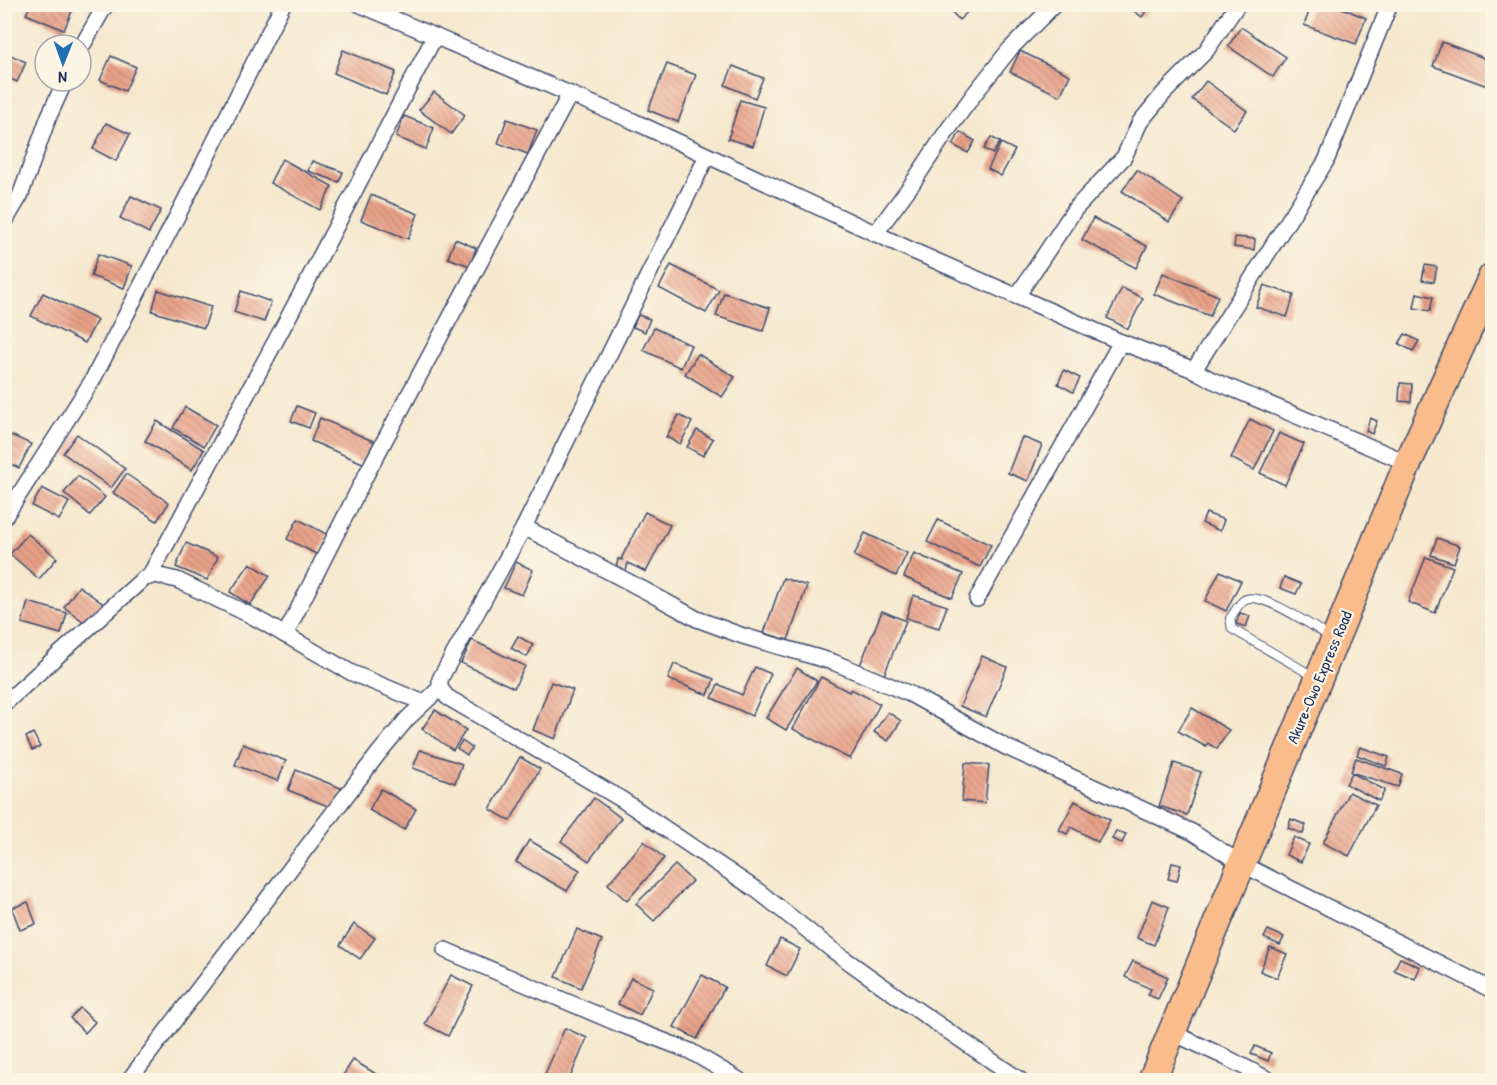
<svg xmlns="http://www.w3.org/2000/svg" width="1497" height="1085" font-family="'Patrick Hand',sans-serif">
  <defs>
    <pattern id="building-back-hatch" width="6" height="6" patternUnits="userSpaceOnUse" patternTransform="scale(1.5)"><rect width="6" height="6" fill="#eaa188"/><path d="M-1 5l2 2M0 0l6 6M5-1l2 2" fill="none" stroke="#bd8472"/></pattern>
  </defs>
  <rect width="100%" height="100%" fill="#fcf5e5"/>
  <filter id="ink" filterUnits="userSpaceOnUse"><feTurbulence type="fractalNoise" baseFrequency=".0167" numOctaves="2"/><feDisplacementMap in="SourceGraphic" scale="12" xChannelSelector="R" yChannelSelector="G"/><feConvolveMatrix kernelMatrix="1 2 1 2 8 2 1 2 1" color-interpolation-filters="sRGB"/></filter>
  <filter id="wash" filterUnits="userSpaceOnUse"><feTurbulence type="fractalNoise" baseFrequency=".008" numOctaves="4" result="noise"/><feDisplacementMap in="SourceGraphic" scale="24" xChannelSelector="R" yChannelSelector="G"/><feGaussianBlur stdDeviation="1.35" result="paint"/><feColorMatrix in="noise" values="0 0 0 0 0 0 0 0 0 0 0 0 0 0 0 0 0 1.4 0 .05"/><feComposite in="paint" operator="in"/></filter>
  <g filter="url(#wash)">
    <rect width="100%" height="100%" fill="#f5e8ce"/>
    <g id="blocks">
      <g fill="url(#building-back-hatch)">
        <path d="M31,4h44l-11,26 -38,-16z"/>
        <path d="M945,4h31l-17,16z"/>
        <path d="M1124,4h27l-9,13z"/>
        <path d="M1312,4h20l34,14 -10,26 -52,-19z"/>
        <path d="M1241,27l45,30 -13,20 -45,-31z"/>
        <path d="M1442,42l50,19v21l-2,5 -57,-21z"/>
        <path d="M343,50l53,22 -10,23 -52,-22z"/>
        <path d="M1020,51l50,24 -10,21 -50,-24z"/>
        <path d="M4,52l22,10 -9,20 -13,-6z"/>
        <path d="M111,56l25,11 -11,24 -25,-11z"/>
        <path d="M667,64l29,11 -18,47 -30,-12z"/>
        <path d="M733,66l30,12 -8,20 -30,-13z"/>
        <path d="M1206,81l41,30 -13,18 -42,-30z"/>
        <path d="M434,92l31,23 -14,19 -32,-24z"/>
        <path d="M740,100l24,7 -11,39 -25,-7z"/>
        <path d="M404,116l30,12 -8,21 -30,-12z"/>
        <path d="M507,119l30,11 -9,24 -30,-11z"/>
        <path d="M106,123l24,11 -14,27 -23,-12z"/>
        <path d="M960,132l15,9 -7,12 -15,-8z"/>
        <path d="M991,137l9,5 -7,12 -9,-5z"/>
        <path d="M1001,143l14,7 -14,26 -13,-7z"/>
        <path d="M282,159l50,27 -12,24 -50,-27z"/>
        <path d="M312,161l31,11 -4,10 -31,-11z"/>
        <path d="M1137,170l46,31 -14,21 -47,-31z"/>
        <path d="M371,195l47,19 -10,25 -47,-19z"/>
        <path d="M131,196l30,14 -12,23 -29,-15z"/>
        <path d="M1093,218l54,28 -11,22 -54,-28z"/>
        <path d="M1235,237l20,2 -1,11 -20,-3z"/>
        <path d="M455,239l21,9 -6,18 -22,-8z"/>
        <path d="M98,254l34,12 -8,22 -33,-12z"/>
        <path d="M671,265l48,25 -13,23 -47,-25z"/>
        <path d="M1425,265l12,2 -3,15 -12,-2z"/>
        <path d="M1163,273l55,23 -8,20 -56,-22z"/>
        <path d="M1264,285l30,10 -7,22 -31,-10z"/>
        <path d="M1122,288l21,10 -15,31 -21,-11z"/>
        <path d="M158,290l53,17 -7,21 -52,-17z"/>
        <path d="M241,291l30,11 -7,20 -30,-10z"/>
        <path d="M43,293l54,27 -12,23 -54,-27z"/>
        <path d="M724,293l46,15 -7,23 -47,-15z"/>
        <path d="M1417,293l16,4 -3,14 -16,-3z"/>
        <path d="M638,315l12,4 -5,13 -12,-5z"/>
        <path d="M654,328l37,17 -10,23 -38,-18z"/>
        <path d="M1405,334l14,7 -6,10 -14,-7z"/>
        <path d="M698,354l37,23 -13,20 -37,-23z"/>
        <path d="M1064,370l16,8 -7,14 -15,-8z"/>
        <path d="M1400,383l12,1 -1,18 -12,-1z"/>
        <path d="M297,406l18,7 -6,15 -18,-7z"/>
        <path d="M185,407l31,18 -12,21 -31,-18z"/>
        <path d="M679,415l13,7 -12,22 -14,-7z"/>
        <path d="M320,418l55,24 -10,22 -54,-23z"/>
        <path d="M1370,418l7,3 -5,13 -6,-3z"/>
        <path d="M1250,419l23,12 -19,39 -23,-12z"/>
        <path d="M157,421l47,29 -12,20 -47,-29z"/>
        <path d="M697,430l16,9 -10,17 -16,-9z"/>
        <path d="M4,432l27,12 -12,24 -15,-7z"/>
        <path d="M1279,433l25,11 -19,41 -25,-12z"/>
        <path d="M77,434l48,35 -14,19 -48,-35z"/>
        <path d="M1022,437l20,8 -14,36 -20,-8z"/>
        <path d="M126,474l43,29 -12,18 -44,-28z"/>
        <path d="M78,476l27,21 -15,18 -26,-22z"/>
        <path d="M42,488l27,14 -10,18 -27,-14z"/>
        <path d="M645,512l25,13 -24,47 -18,-9 -2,8 -10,-2 2,-10 5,1 -2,-1z"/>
        <path d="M1206,513l18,7 -4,11 -18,-8z"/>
        <path d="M298,519l30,16 -10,20 -31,-16z"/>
        <path d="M938,520l53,25 -11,22 -53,-25z"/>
        <path d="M865,533l42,20 -11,23 -42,-20z"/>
        <path d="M28,534l29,24 -18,21 -29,-25z"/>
        <path d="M1437,538l23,8 -6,17 -23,-8z"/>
        <path d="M186,543l32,14 -11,23 -31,-13z"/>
        <path d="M914,553l49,21 -11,24 -48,-21z"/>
        <path d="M1426,557l27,10 -18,46 -27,-11z"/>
        <path d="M516,562l17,8 -11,25 -18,-7z"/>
        <path d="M250,563l20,13 -20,29 -20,-13z"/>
        <path d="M1220,571l21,10 -15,30 -21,-10z"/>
        <path d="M1284,577l17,7 -5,10 -16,-6z"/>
        <path d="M783,578l24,8 -19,54 -24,-7z"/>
        <path d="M79,586l24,18 -15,21 -24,-18z"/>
        <path d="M913,595l34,11 -8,22 -33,-10z"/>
        <path d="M28,602l39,11 -6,21 -39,-11z"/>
        <path d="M882,611l24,10 -22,54 -24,-10z"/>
        <path d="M1240,613l10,3 -4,11 -10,-3z"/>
        <path d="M518,636l15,9 -6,12 -16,-9z"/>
        <path d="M472,640l53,26 -11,22 -53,-25z"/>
        <path d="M982,656l25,11 -21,50 -26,-11z"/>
        <path d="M674,664l40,15 -6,16 -40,-16z"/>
        <path d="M755,667l16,7 -19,42 -40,-18 6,-14 24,11z"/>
        <path d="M797,668l20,13 -31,49 -20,-12z"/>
        <path d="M821,677l28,15 2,-3 29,15 -30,55 -57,-30z"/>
        <path d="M551,682l22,8 -18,49 -22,-9z"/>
        <path d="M1192,708l37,22 -12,19 -9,-6 -2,4 -28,-16z"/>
        <path d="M435,710l31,20 -13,20 -31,-21z"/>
        <path d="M888,712l13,9 -13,20 -14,-9z"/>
        <path d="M33,733l7,14 -8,3 -6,-13z"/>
        <path d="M462,741l10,7 -5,7 -10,-7z"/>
        <path d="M243,744l43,17 -8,20 -43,-16z"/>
        <path d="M1360,747l29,10 -3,9 -29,-11z"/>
        <path d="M420,750l42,14 -7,19 -42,-15z"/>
        <path d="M520,757l20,12 -30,52 -20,-12z"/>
        <path d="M1356,758l46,16 -4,13 -47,-15z"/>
        <path d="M965,763l24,2 -4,38 -23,-2z"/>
        <path d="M1174,763l27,9 -14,43 -28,-9z"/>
        <path d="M296,770l47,19 -8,20 -47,-19z"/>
        <path d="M1352,773l33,17 -6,11 -33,-17z"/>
        <path d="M381,789l35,20 -12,21 -35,-20z"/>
        <path d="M1349,792l27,13 -27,51 -26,-13z"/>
        <path d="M594,798l27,20 -32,43 -28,-20z"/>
        <path d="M1075,801l35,19 -12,22 -27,-15 -4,7 -8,-4z"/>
        <path d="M1291,819l15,6 -3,9 -15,-6z"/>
        <path d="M1116,831l10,3 -4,9 -10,-4z"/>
        <path d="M1294,837l15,7 -8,18 -15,-7z"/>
        <path d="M529,840l51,30 -13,21 -51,-29z"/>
        <path d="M644,841l20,17 -37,43 -19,-17z"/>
        <path d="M1172,863l9,2 -4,16 -9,-2z"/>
        <path d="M675,865l17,16 -38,40 -18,-17z"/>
        <path d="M1152,900l17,7 -15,38 -17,-7z"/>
        <path d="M28,902l8,22 -16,6 -8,-22z"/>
        <path d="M354,924l21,14 -15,21 -20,-14z"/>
        <path d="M577,929l25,11 -21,48 -25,-11z"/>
        <path d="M1268,930l16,7 -4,8 -16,-7z"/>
        <path d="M780,939l20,10 -13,27 -20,-10z"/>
        <path d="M1270,947l17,7 -10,24 -17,-7z"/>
        <path d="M1400,958l20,9 -5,12 -21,-9z"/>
        <path d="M1133,961l35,16 -10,22 -10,-4 3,-6 -26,-12z"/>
        <path d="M451,975l22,11 -25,50 -23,-12z"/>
        <path d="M702,975l23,12 -28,52 -23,-12z"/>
        <path d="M631,978l22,10 -13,27 -22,-11z"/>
        <path d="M80,1008l15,14 -10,11 -15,-15z"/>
        <path d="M565,1028l22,10 -18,42h-9l-15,-6z"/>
        <path d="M1255,1046l16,7 -3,8 -17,-7z"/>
        <path d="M353,1060l33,20h-46z"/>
      </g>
    </g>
  </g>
  <g filter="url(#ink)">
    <use href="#blocks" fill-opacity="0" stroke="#3c4b6f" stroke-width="1.5"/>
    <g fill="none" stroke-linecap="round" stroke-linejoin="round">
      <defs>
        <path id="lane" d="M1315,677l-83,-48 -2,-11c4,-5 9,-15 14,-18 16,-11 72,29 88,38"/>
        <g id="street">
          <path d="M359,4l274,117 278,129 210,92 73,28"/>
          <path d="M1390,4l-64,157 -132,209 18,10 196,83"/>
          <path d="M81,48l25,-44"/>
          <path d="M707,156l-183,371 -84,152v9l7,9 174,102 137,92 77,61 69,49 116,79"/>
          <path d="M4,223l16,-27 29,-80 16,-35"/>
          <path d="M875,234l37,-50 35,-53 28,-38 35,-44 45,-45"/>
          <path d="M1017,296l58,-87 49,-52 16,-35 24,-29 42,-42 32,-47"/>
          <path d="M4,518l88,-137 95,-184 96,-193"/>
          <path d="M524,527l122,64 51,28 46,17 90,26 77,32 96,53 186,85 50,32 250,126"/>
          <path d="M149,577l156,-291 130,-250"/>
          <path d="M977,599l144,-257"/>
          <path d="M285,635l81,-160 204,-381"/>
          <path d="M4,704l139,-125 12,-4 22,5 75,36 100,57 72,30"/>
          <path d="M445,950l172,73 73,28 49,29"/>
          <path d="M1171,1032l54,25 44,23"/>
          <path d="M129,1080l249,-326 29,-35 33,-31"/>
        </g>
        <path id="highway" d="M1152,1080l256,-617 84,-186"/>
      </defs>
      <use href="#lane" stroke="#3c4b6f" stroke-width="10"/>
      <use href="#street" stroke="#3c4b6f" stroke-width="18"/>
      <use href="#highway" stroke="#3c4b6f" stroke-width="30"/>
      <use href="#lane" stroke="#fff" stroke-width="8"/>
      <use href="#street" stroke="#fff" stroke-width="15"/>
      <use href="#highway" stroke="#f9bc8a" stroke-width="27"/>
    </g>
  </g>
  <g text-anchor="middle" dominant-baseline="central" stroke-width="4.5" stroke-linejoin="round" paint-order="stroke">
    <g font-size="16" fill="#1b2f5e" stroke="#fcf5e5">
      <text transform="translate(1319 677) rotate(-67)">Akure-Owo Express Road</text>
    </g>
  </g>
  <rect width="1497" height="1085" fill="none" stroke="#fcf5e5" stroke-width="24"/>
  <g transform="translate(63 63) rotate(181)"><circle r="28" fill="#fcf5e5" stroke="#a2a6af" stroke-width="1.5"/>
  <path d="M0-4.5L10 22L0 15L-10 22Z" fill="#1f6fb2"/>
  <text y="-9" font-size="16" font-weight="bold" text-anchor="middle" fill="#1b2f5e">N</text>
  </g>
</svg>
